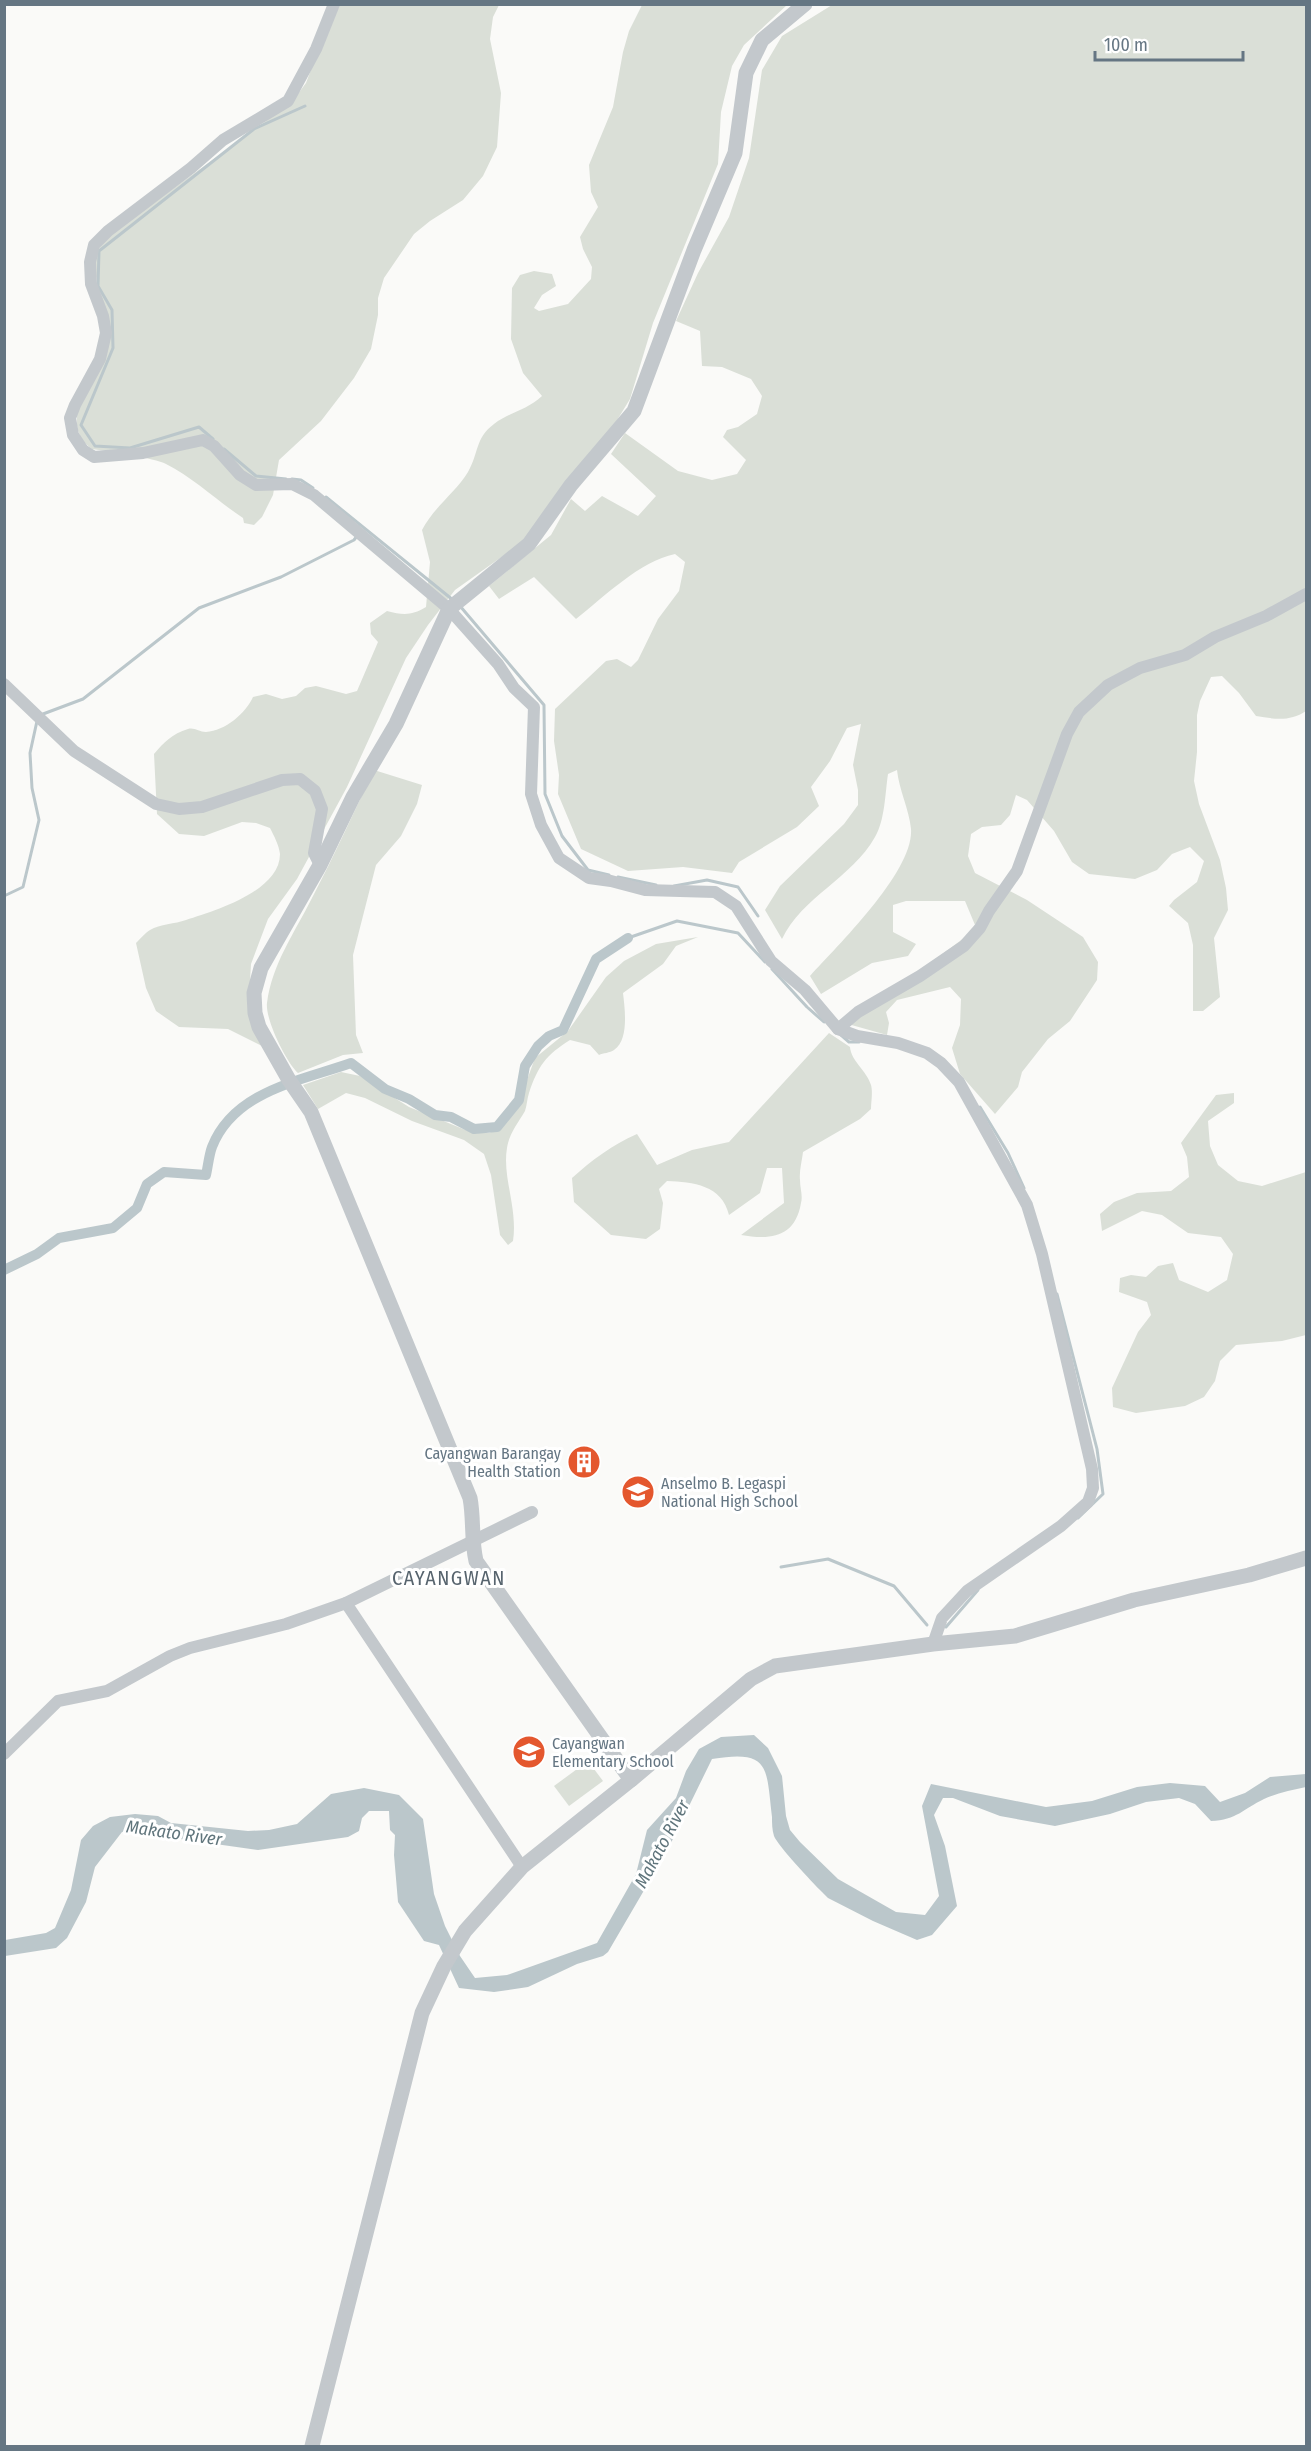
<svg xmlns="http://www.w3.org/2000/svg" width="1311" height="2451" font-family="'Fira Sans Condensed',sans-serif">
  <rect width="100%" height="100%" fill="#fafaf8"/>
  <g fill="#dadfd7">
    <path d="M335,5h164l-6,12 -3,22 11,54 -4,54 -14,29 -20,24 -33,21 -16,13 -30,44 -6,20v17l-7,34 -17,29 -33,43 -42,39 -6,35 -11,22 -8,8 -10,-2 -1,-5c-26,-17 -49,-40 -77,-54 -11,-6 -59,-13 -74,-15 -39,-28 8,-77 17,-112 2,-10 -13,-59 -16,-72l2,-11 13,-18 184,-134 14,-19z"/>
    <path d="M642,5h145l-43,40 -12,21 -11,46 -3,52 -65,159 -23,76 -27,44 -79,98 -69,49 -27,35 -22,33 -59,129 -50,92 -29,40 -17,45 -2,34 13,48 -34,-17 -49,-2 -23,-16 -10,-23 -10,-45c4,-4 9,-10 14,-13 10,-6 25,-6 36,-10 29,-9 94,-29 94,-66 -1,-9 -6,-18 -10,-26l-14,-5 -14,-1 -38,14 -25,-2 -22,-20 -3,-60c10,-12 18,-20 34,-25 6,-2 11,3 18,3 19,-1 40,-19 47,-35l13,-3 16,5 14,-3 9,-8 11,-2 30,8 11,-3 21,-49 -7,-8 -1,-11 17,-12c16,4 24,5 39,-4l4,-45 -8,-32c12,-23 33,-37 46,-58 11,-19 7,-34 26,-48 16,-12 33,-14 48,-28l-19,-23 -12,-34 1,-51 8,-13 14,-4 18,3 4,12 -14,9 -8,13 5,3 29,-7 23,-25 1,-12 -9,-18 -3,-12 18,-30 -7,-15 -2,-27 24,-58 10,-55 6,-21z"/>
    <path d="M832,5h474v706c-16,11 -32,8 -50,5l-17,-23 -17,-17 -11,1 -11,24 -3,14v37l-3,29 5,23 21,56 6,28 2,22 -14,28 6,59 -17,14h-10v-66l-5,-22 -19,-17 5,-6 23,-18 7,-21 -14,-14 -18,7 -15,16 -22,9 -46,-5 -17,-12 -18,-31 -27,-31 -11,-5 -6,20 -9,10 -19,2 -11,7 -3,22 7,17 52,27 56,37 15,25 -1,18 -27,41 -22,18 -26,33 -4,15 -23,27 -35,-40 -8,-26 8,-23 1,-26 -11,-12 -53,13 -11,12 3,11 -2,12 -39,-11 120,-89 7,-10 -10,-24h-59l-13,4v27l23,12 -8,12 -36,7 -51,31 -11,-18c28,-31 104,-105 101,-147 -2,-20 -12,-39 -14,-59l-9,4c-3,20 -3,46 -13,63 -23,41 -73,60 -93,102l-17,-29 15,-24 64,-62 14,-19v-15l-5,-25 8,-41 -14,4 -17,33 -19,26 8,19 -22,21 -58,35 -7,11 -49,-6 -55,4 -47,-22 -23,-55 1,-19 -5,-34 1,-32 51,-48 11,-2 14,8 7,-7 20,-41 21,-28 6,-29 -10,-8c-35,7 -71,43 -99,65l-42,-42 -35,22 -10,-13 62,-51 20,-36 14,12 17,-15 36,20 18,-20 -45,-42 14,-21 53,38 34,9 25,-6 9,-14 -23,-23 4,-7 11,-3 19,-13 5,-18 -11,-17 -29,-12 -20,-1 -2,-35 -24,-10 22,-48 31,-56 20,-59 13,-88 20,-34z"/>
    <path d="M374,770l48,15 -5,19 -16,32 -25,29 -23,90 3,80 7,18 -20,2 -45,18c-12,-11 -33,-54 -31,-70 5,-39 28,-71 45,-105 22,-42 42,-86 62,-128z"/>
    <path d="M698,937l-22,9 -13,18 -40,29c2,17 6,47 -9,57 -4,3 -11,3 -15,5l-9,-10 -20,-5c-24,15 -32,26 -41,53 -2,6 -2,12 -4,18 -7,12 -16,23 -18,37 -5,29 11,60 6,93l-5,4 -8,-10 -9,-60 -7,-21 -20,-14 -52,-19 -47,-23 -19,-5 -28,16 -15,-24 38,-13 19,4 49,31 64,26h16l12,-5 15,-18 19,-52 33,-27 38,-54 18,-16 32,-17z"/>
    <path d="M829,1033l21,14c1,14 17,24 21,38 2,7 0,17 0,24l-11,10 -57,33c-1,9 -4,19 -3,28 0,8 3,16 1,23 -6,35 -31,37 -60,32l43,-32 -2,-35h-15l-7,25 -31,22c-7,-30 -36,-33 -62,-34l-8,8 4,14 -3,26 -14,10 -35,-4 -37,-33 -2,-24c20,-18 40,-33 65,-44l20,31 35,-15 37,-8z"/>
    <path d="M1234,1093v10l-26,18 2,25 8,19 20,16 24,5 44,-14v163l-24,6 -46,4 -16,16 -5,20 -11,16 -19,9 -49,7 -23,-6 -1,-19 26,-56 13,-17 -4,-13 -28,-10 1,-14 11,-3 15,2 12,-11 15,-3 6,17 29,12 19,-12 6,-26 -12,-17 -33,-4 -26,-18 -20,-4 -40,20 -2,-17 14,-12 23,-9 34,-2 18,-14 -2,-20 -6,-14 35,-48z"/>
    <path d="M588,1761l15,20 -34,25 -15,-20z"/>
  </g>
  <path fill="#bbc7cb" d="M754,1735l14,13 14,28 4,40 4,14 10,12 38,37 58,33 29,3 14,-19 -17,-90 9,-22 115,23 46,-6 45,-14 33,-4 35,3 15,16 25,-9 25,-16 36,-3v13c-14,3 -29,6 -42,12 -21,10 -27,21 -53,22l-16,-17 -16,-6 -33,4 -36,12 -55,12 -55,-10 -47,-18h-10l-9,17 11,31 12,60 -25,29 -15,5 -44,-19 -45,-23 -6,-6c-10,-10 -44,-46 -48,-56 -2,-6 -2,-13 -2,-19 -6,-49 -1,-68 -60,-58l-45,92 -59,101 -5,4 -26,8 -49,23 -34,5 -35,-4 -20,-43 -15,-4 -26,-39 -4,-47 1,-20 -5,-5 -1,-19h-20l-7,7 -3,13 -11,6 -90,13 -92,-13 -27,-8 -17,3 -27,35 -9,35 -19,36 -11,10 -51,8v-16l41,-7 9,-5 16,-38 10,-50 12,-14 17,-9 25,-3 23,2 13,7 77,8 21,-1 28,-6 34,-30 33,-6 35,7 24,24 11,75 11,32 15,30 15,22 32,-3 90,-32 39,-69 11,-44 29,-32 10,-27 13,-22 22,-12z"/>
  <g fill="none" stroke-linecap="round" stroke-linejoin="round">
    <g stroke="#bbc7cb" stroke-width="3">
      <path d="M213,439l-14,-12 -69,21 -35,-2 -14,-21 32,-77 -1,-38 -14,-24 1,-35 155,-122 51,-23"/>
      <path d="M224,449l32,27 30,3"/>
      <path d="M292,479l9,1 12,8"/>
      <path d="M326,497l127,103"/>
      <path d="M460,606l84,99 1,89 17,42 26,34 21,5"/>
      <path d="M43,714l40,-15 116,-91 82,-31 73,-37 3,-4"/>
      <path d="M618,877l38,8"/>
      <path d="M674,886l33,-6 31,7 20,29"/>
      <path d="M4,896l19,-9 16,-67 -7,-32 -2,-35 7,-32"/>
      <path d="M628,938l49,-17 61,12 27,29"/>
      <path d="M772,969l35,38 17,15"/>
      <path d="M841,1035l8,7h10"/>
      <path d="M980,1107l28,46 16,35"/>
      <path d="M1057,1294l40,155 6,45 -25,24"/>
      <path d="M781,1567l47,-8 66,27 33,39"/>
      <path d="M946,1627l32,-37"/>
    </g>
    <path stroke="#bbc7cb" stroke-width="10" d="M4,1270l33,-16 22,-16 54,-10 24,-20 10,-24 17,-12 42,3c2,-9 3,-20 6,-28 22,-56 88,-66 139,-84l34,26 24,10 26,16 16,2 23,12 23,-2 22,-27 6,-34 13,-20 11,-10 14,-6 33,-71 32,-21"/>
    <g stroke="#c3c8cc" stroke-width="12">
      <path d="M334,4l-18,45 -28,52 -65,39 -32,28 -83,63 -14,14 -4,17 1,22 12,32 3,17 -6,26 -25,46 -5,13 3,17 10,15 11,7 49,-4 60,-13 11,6 26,29 16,10 36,-1 22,11 135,114 49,55 16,24 20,19 -3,87 10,31 18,33 30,20 22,3 34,9 70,2 21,14 35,55 34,29 33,39 19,7 41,7 29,10 14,10 18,19 68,123 15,49 50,215 1,19 -5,14 -27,24 -94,65 -25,27 -9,26"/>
      <path d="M4,684l70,67 82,53 23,5 23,-2 80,-27 18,-1 15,12 7,18 -8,44 6,12"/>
      <path d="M838,1029l20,-17 62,-36 44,-30 16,-18 9,-17 28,-40 50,-137 12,-22 29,-27 32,-17 45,-13 30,-18 51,-21 40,-22"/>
      <path d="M346,1603l176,264"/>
      <path d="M4,1754l54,-53 49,-10 63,-35 20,-8 96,-24 60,-21 186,-91"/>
    </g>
    <g stroke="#c3c8cc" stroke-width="15">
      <path d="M631,1780l-155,-219c-5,-22 -2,-42 -6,-63l-159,-386 -22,-32 -30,-53 -4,-14 -1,-20 7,-25 59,-103 33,-68 43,-73 53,-115 80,-65 42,-59 63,-74 60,-161 41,-97 11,-80 16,-33 43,-36"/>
      <path d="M312,2446l110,-433 22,-47 21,-35 57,-64 109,-87 120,-101 24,-13 158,-22 82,-8 119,-36 115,-25 57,-17"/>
    </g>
  </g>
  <defs>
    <symbol id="building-disc" viewBox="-11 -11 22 22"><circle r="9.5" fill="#e4572e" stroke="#fff"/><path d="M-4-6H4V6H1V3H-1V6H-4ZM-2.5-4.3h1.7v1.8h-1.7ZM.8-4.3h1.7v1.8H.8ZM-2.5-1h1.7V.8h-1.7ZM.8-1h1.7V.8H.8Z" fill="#fff"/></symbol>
    <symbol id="school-disc" viewBox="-11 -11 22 22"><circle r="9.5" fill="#e4572e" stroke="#fff"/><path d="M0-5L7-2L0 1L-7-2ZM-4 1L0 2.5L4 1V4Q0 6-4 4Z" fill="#fff"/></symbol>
  </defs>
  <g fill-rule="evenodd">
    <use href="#building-disc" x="565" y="1443" width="38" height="38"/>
    <use href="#school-disc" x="619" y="1473" width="38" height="38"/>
    <use href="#school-disc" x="510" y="1733" width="38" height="38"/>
  </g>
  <g text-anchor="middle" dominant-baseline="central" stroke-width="6" stroke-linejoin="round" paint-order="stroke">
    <g font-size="16" fill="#657683" stroke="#fff" text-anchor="start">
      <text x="561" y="1453" text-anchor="end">Cayangwan Barangay<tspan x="561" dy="18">Health Station</tspan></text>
      <text x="661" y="1483">Anselmo B. Legaspi<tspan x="661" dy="18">National High School</tspan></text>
      <text x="552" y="1743">Cayangwan<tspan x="552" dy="18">Elementary School</tspan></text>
    </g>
    <g font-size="18" font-style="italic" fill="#60757c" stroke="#fff">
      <text transform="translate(174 1833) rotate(8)">Makato River</text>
      <text transform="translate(662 1844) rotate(-62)">Makato River</text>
    </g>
    <g font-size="20" letter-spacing="1.5" fill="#57646e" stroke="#fff">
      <text x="449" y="1578">CAYANGWAN</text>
    </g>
  </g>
  <rect width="1311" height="2451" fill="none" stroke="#657683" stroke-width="12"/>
  <path d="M1095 51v9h148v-9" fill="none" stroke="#657683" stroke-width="3"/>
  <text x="1104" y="51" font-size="18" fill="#657683" stroke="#ffffff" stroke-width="4.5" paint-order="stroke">100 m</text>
</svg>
